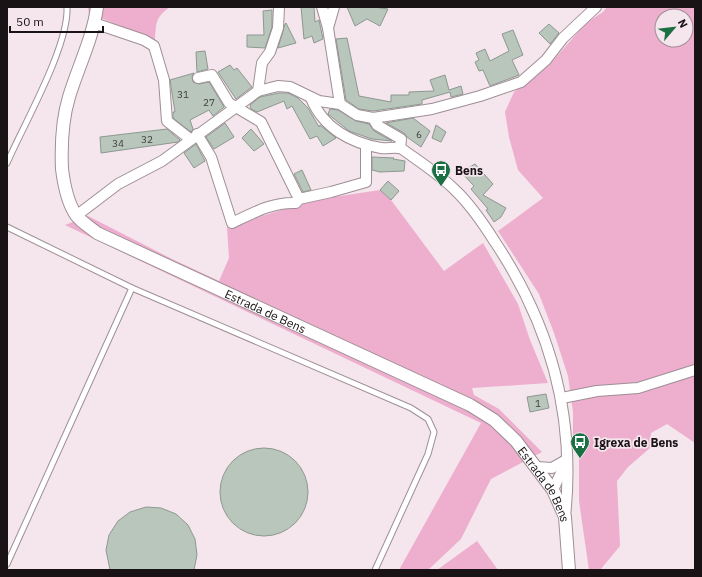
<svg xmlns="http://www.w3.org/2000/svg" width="702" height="577" font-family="'IBM Plex Sans',sans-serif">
  <rect width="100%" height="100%" fill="#f5e5ec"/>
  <g fill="#eeaece" fill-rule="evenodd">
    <path d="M88,7h82c-15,10 -14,17 -15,34 -22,-8 -43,-20 -66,-27z"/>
    <path d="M607,7h88v436l-28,-19 -16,9 -1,15 -22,19 -11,14 3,65 -20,24h-11l-10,-69v-49l-6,-8v-32l-5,-36 -14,-43 -15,-39 -41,-63 45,-33 -25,-28 -9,-33 -4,-25 9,-20 36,-28 36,-41 17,-11zM662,16h24v24h-24z"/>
    <path d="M380,190l11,10 53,71 39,-28 35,61 12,36 18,43 -76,5 2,7 25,14 43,43 -51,27 -30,60 -33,31h-29l82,-147 -416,-198 23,-9 84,43 47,22 10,-23 -2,-31 87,-27z"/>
    <path d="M477,541l21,29h-61z"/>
  </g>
  <g fill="#b9c6bc" stroke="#8c9990">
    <path d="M301,7h13l1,15 4,-2 4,19 -9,4 -2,-7 -8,3z"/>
    <path d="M347,7h27l14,2 -8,17 -13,-7 -12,7z"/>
    <path d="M272,10v17l-7,21 -18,-1v-12h17l-1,-24z"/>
    <path d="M286,23l10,20 -18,5 7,-24z"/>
    <path d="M549,24l10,9 -9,11 -11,-11z"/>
    <path d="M513,30l10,25 -11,5 7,15 -29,11 -7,-16 -4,1 -4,-9 4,-2 -3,-7 9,-4 5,12 19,-10 -7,-17z"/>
    <path d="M347,38l12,58 32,6v-7h18v-3l25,-1 -4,-11 15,-5 4,15 12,-4 2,8 -12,3 -1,-5 -28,8v4l-49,7 -14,-2 -13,-9 -10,-61z"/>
    <path d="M205,51l3,18 -11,3 -1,-20z"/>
    <path d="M230,65l4,5 3,-2 15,19 -16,12 -18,-27z"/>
    <path d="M194,73l-2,3 1,6 6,2 10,-2 15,25 -11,9 -4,-6 -19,10 3,9 -2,3 -18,-14v-6h2l-5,-32z"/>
    <path d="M279,93h9l10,5 10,10 11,19 1,-2 16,13 -13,8 -6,-10 -7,3 -18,-33 -5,3 -3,-8 -27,11 -6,-3 -1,-4 10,-8z"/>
    <path d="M330,109l8,1 18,11 13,3 5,7 18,10 -20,-2 -23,-8 -21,-17z"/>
    <path d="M413,118l17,13 -9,16 -14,-10 -3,-4 -18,-10z"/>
    <path d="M225,123l9,14 -20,12 -8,-12z"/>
    <path d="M436,125l10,7 -5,10 -9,-4z"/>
    <path d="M167,129l13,11 -2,2 -77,11 -1,-16z"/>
    <path d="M251,129l13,15 -10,7 -12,-13z"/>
    <path d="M196,144l9,17 -11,7 -10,-15z"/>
    <path d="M372,157l22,1 -1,1 12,2 -1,10 -24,1 -8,-2z"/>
    <path d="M475,164l18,20 -10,11 23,13 -5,9 -7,5 -8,-12 2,-1 -17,-20 3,-3 -13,-14z"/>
    <path d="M302,170l9,20 -8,2 -9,-18z"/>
    <path d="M388,181l11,10 -8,9 -11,-10z"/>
    <path d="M546,394l3,14 -19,4 -3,-15z"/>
    <circle cx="264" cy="492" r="44"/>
    <path d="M146,507l15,1 15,6 12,11 7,14 2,16 -3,15h-84l-4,-20 3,-15 9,-14 12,-9z"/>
  </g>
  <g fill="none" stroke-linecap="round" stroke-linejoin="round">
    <defs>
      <g id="service">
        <path d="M7,163c17,-39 62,-117 60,-156"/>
        <path d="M7,227l125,61 279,120 17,11 6,13 -6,22 -53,116"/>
        <path d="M7,564l125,-276"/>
      </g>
      <g id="minor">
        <path d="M322,7l6,21 12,76"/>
        <path d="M94,23l50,17 10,6 10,34 3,41 23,18"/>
        <path d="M328,28l6,-21"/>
        <path d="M198,78l14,-3 17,28 32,19 38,77 32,-7 35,-10v-37"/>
        <path d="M258,91l4,-28 8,-11 8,-24 1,-21"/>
        <path d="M311,98c12,30 40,45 70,50 6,1 16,-2 21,1 18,13 37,25 53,41 16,15 28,33 40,52 56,84 81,174 70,275"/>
        <path d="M373,118l4,7 24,14 -1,9"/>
        <path d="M197,134l14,23 21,66c21,-10 40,-21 64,-20l3,-4"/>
        <path d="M76,216l42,-32 44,-23 96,-70 20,-5 12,1 29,14 21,3 17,11 16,3 59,-9 48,-13 41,-14 25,-22 17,-22 33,-31"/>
        <path d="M562,398l35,-7 41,-3 57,-18"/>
        <path d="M537,467l15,1 14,-8"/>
        <path d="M553,490l13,-28"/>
      </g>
      <g id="tertiary">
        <path id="s1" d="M97,7c-4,31 -19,60 -28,90 -7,23 -8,48 -7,72 2,16 5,33 14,46 5,7 14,12 21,18l373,172 24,15 22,21 37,49 12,27 4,53"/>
      </g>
    </defs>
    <use href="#service" stroke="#9e8f96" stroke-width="7"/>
    <use href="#minor" stroke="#9e8f96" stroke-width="12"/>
    <use href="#tertiary" stroke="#9e8f96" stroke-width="14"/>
    <use href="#service" stroke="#fff" stroke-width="5"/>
    <use href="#minor" stroke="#fff" stroke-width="10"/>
    <use href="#tertiary" stroke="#fff" stroke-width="12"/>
  </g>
  <defs>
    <symbol id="bus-pin" viewBox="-11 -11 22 30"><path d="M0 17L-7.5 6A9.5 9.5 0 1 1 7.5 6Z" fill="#1a7042" stroke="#f5e5ec"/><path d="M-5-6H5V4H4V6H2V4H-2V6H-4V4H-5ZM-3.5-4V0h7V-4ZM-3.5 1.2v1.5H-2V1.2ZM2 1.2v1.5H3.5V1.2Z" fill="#fff"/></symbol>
  </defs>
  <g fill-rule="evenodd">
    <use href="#bus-pin" x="430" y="159" width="22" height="30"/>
    <use href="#bus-pin" x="569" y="431" width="22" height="30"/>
  </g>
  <g text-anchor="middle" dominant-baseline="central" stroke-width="3.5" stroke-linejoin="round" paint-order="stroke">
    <g font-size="10" fill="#414040">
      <text x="183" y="94">31</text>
      <text x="209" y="102">27</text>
      <text x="419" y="134">6</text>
      <text x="147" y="139">32</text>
      <text x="118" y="143">34</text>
      <text x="538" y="403">1</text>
    </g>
    <g font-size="12" font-weight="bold" fill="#191316" stroke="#f5e5ec" text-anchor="start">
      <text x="455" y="170">Bens</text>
      <text x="594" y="442">Igrexa de Bens</text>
    </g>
    <g font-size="12" fill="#191316" stroke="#f5e5ec">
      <text stroke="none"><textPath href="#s1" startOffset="429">Estrada de Bens</textPath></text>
      <text stroke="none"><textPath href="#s1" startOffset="765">Estrada de Bens</textPath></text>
    </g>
  </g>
  <rect width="702" height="577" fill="none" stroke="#191316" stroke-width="16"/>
  <g transform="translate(674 28) rotate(62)"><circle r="19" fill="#f5e5ec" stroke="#9d9196"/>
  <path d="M0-3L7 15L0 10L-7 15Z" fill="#1a7042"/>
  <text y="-6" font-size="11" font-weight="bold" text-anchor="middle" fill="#191316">N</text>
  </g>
  <path d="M10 26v6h93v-6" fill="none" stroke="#191316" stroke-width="2"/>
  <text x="16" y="26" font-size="12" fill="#191316" stroke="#f5e5ec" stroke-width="3" paint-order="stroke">50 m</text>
</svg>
